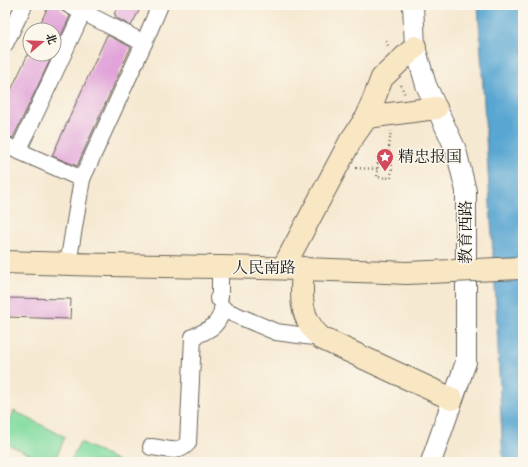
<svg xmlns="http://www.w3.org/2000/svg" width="528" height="467" font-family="'Libre Bodoni','Noto Serif SC',serif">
  <rect width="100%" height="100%" fill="#fbf7ec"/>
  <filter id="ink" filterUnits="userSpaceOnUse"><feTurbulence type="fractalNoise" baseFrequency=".025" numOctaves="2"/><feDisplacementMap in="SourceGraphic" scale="8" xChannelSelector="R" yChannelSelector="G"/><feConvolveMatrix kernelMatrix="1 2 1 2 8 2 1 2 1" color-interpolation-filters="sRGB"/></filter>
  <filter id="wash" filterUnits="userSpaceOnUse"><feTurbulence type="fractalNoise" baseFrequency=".012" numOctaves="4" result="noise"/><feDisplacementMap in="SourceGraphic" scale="16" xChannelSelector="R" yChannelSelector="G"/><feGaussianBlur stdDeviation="0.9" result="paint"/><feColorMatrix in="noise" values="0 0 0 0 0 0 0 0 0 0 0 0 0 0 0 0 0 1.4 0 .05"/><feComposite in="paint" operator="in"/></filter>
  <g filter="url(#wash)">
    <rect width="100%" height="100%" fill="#f6e9d2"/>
    <g fill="#84dca0" stroke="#507c5e">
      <path d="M14,411l51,26 -11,25h-8l-41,-19v-12z"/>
      <path d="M80,442l40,20h-50z"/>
    </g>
    <path fill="#59a6d2" stroke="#3a6177" d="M478,5h45v457h-20l-7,-158z"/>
    <g id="blocks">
      <g fill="#e1a3d9">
        <path d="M49,5h11l1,5 9,6 -16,35v-21h-17z"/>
        <path d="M119,5h23l-11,21 -16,-9 1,-2 -2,-1z"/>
        <path d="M107,35l24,12 -54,119 -25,-10z"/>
        <path d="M28,54h25l-40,84 -8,-2v-33z"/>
        <path d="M5,298l66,1 -1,20 -65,-2z"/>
      </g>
    </g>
  </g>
  <g filter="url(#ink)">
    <use href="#blocks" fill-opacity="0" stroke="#68645c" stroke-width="1"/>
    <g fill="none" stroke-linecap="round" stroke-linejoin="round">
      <defs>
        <g id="minor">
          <path d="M144,43l16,-38"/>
          <path d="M5,44l19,-39"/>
          <path d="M5,145l77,34"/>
          <path d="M18,151l68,-146"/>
          <path d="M68,264l14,-85 62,-136 -75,-38"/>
          <path d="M218,298l2,-1v-29"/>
          <path d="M222,309l54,23 45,6"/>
          <path d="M151,447c15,1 26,8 37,-4l5,-106c17,-8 25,-10 30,-29"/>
        </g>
        <path id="tertiary" d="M413,5l2,42 11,38 30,65 10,41v171l-35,100"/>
        <g id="secondary">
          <path d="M367,117l15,-39 33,-31"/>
          <path d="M5,262c134,5 267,4 401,11"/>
          <path d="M283,268l68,-128 16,-23 69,-9"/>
          <path d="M303,268c-2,28 -4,50 18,70l131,61"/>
        </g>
      </defs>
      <use href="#minor" stroke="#68645c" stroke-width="18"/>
      <use href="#tertiary" stroke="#68645c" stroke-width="22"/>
      <use href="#secondary" stroke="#68645c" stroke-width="24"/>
      <g stroke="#68645c" stroke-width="2.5" stroke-dasharray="1 3" stroke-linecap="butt">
        <path d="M386,41l3,7"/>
        <path d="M401,85l4,10"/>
        <path d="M378,162l14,1 -1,15 -14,-1z"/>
        <path d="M387,163l4,-32"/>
        <path d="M356,168l21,1"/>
      </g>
      <use href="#minor" stroke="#fff" stroke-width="16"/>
      <use href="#tertiary" stroke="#fff" stroke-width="20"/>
      <use href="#secondary" stroke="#f9e7c3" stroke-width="22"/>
      <defs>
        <path id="secondary-bridge" d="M406,273l117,-5"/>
      </defs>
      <use href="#secondary-bridge" stroke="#68645c" stroke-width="24" stroke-linecap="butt"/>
      <use href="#secondary-bridge" stroke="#f9e7c3" stroke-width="22"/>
    </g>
  </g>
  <defs>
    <symbol id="sight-pin" viewBox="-11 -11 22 30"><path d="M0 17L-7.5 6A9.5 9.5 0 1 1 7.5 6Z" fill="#d1495b" stroke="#fbf7ec"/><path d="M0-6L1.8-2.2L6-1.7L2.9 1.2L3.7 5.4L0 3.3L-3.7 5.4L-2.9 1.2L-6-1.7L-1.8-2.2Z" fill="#fff"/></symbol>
  </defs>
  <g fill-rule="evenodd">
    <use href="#sight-pin" x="375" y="147" width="20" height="27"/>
  </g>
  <g text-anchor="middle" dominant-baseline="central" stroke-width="3" stroke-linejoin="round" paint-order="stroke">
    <g font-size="16" fill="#1c1c1c" stroke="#fbf7ec" text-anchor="start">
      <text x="398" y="157">精忠报国</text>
    </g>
    <g font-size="16" fill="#1c1c1c" stroke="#fbf7ec">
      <text transform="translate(466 232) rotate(-90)">教育西路</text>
      <text x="264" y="268">人民南路</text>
    </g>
  </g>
  <rect width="528" height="467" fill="none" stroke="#fbf7ec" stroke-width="20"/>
  <g transform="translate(42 42) rotate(71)"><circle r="19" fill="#fbf7ec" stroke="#a29f99"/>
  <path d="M0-3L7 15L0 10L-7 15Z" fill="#d1495b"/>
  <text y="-6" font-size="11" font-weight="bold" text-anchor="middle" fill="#1c1c1c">北</text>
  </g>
</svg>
